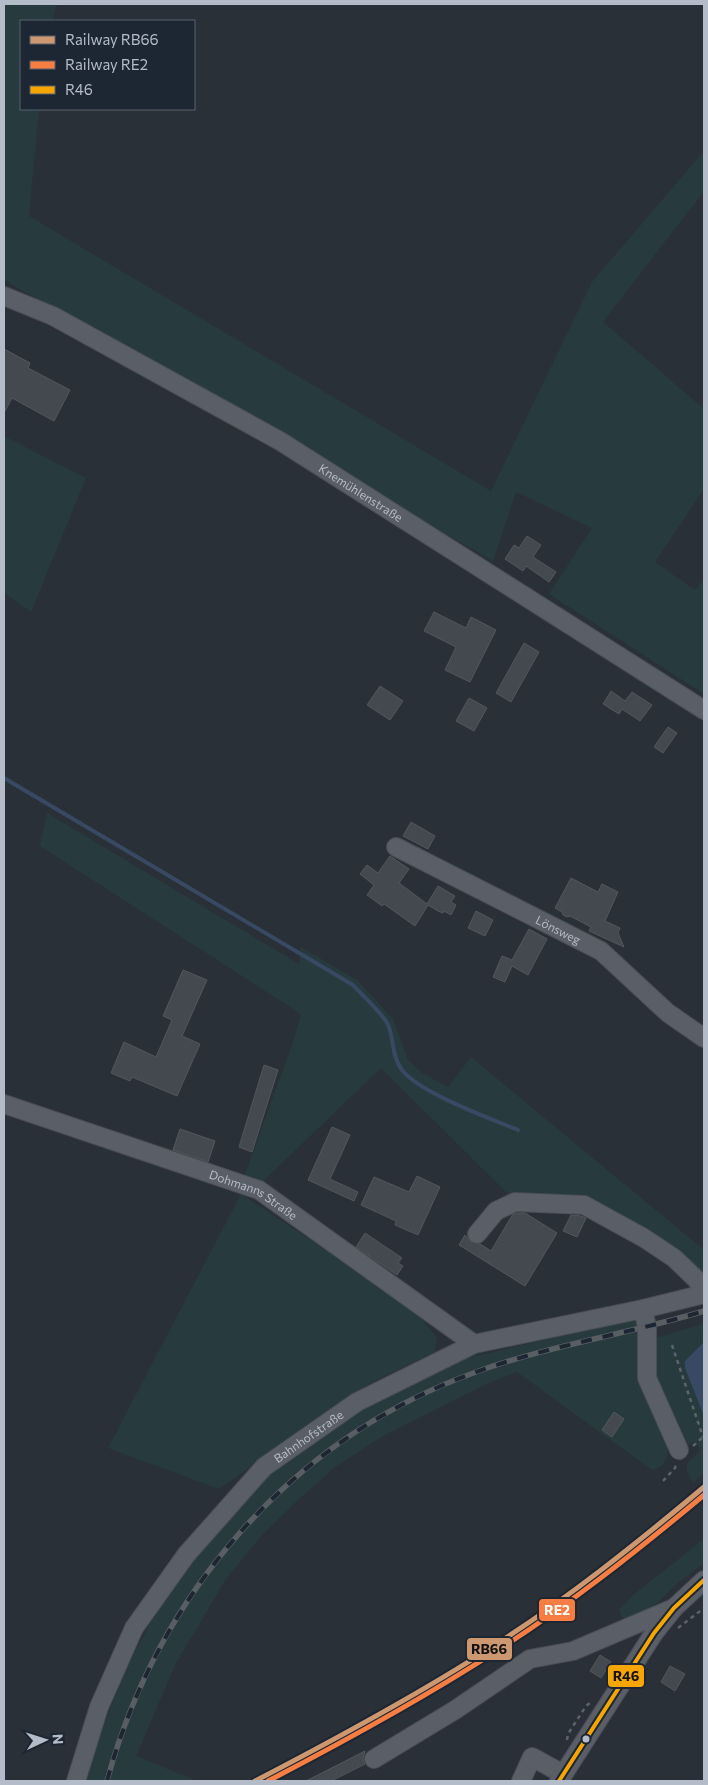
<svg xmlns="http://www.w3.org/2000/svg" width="708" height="1785" font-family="Commissioner,sans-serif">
  <rect width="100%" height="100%" fill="#2a3038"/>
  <g fill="#273a3e">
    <path d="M4,4h53l-5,17h-31v88h18l-10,107 462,275 101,-209 112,-131v40l-101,131 101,87v80l-49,73 40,28 9,-11v115l-155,-100 43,-66 -76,-36 -23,69 -489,-281z"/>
    <path d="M4,436l82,42 -55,134 -27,-20z"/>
    <path d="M47,813l252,151 2,-17 56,33 36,39 15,41 14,13 26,14 23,-30 233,193v28l-57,-47 -65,-36 -71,2 -130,-129 -123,118 -14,-9 49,-135 8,-28 -261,-168z"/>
    <path d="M241,1194l168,111 28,32 -2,15 -65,31 -151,106 -111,-41z"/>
    <path d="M635,1318l6,15 26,102v21l-5,10 -10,4 -135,-98 -31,12 -103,52 -48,31 -36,32 -37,36 -36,44 -51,86 -39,91 61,25h-111l11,-37 28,-74 31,-57 34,-52 40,-45 39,-40 45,-36 49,-32 105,-50z"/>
    <path d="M704,1324v149l-11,10 -6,-12v-7l14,-14 -7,-8 -6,3 -7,-1 -28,-69 -1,-36z"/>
    <path d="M704,1539v24l-30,23 -19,19 -23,16 -10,-4 -3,-7 14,-15z"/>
  </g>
  <path fill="#384963" d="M704,1342v74l-19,-48v-7z"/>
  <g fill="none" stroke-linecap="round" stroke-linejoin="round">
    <path stroke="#384963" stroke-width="4" d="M4,778l349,207c10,11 27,26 34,38 7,11 4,33 15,47 18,23 87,48 116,60"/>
  </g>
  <g fill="#444950" stroke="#52575f">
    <path d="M4,349l26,14 -2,5 42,22 -16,31 -42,-23 -8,15z"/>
    <path d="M527,536l14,9 -8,12 23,15 -7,10 -23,-16 -3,5 -18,-12 9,-14 5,3z"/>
    <path d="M434,612l32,16 5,-11 25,13 -26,52 -25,-12 11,-23 -32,-16z"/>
    <path d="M524,643l15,9 -28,50 -15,-9z"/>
    <path d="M380,686l23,15 -13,19 -23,-15z"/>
    <path d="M611,691l14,10 7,-9 20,13 -12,16 -18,-12 -3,5 -16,-10z"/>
    <path d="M469,698l18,10 -13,23 -18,-10z"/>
    <path d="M668,727l9,6 -14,20 -9,-6z"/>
    <path d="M411,822l24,14 -7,13 -25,-13z"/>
    <path d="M390,856l19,13 -10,14 28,21 11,-18 17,10 -4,6 5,3 -5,10 -7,-4 -1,2 -5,-2 -10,-6 -13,21 -31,-22 -2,2 -15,-11 7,-10 -14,-11 7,-9 11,8z"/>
    <path d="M571,878l27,14 4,-8 16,8 -13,29 15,7 -2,5 6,14 -35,-16 2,-4 -21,-11 -3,1 -4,-2 -1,-3 -7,-4z"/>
    <path d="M476,911l17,9 -8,16 -17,-8z"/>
    <path d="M529,929l18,10 -19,36 -16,-9 -7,16 -12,-5 9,-21 10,4z"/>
    <path d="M183,970l24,10 -25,56 18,8 -23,52 -45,-19 -2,4 -19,-8 13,-31 32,15 16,-37 -9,-4z"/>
    <path d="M264,1065l14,5 -26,82 -13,-5z"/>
    <path d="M332,1127l18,8 -20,44 28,13 -4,9 -46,-21z"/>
    <path d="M180,1129l35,12 -7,21 -35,-12z"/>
    <path d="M417,1176l23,11 -22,48 -23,-10 1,-4 -35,-16 13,-28 35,15z"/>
    <path d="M517,1213h8l32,20 -32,53 -66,-41 6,-10 6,7 9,2 11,7 22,-37z"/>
    <path d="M571,1215l10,1 5,2 -9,19 -14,-6z"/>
    <path d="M365,1233l37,25 -4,5 5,3 -6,9 -41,-28z"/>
    <path d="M614,1412l10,7 -12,18 -10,-7z"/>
    <path d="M600,1655l11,7 -10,16 -11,-7z"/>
    <path d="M670,1666l15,8 -10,17 -14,-9z"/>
    <path d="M365,1751l-2,8 2,5 -34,17h-25z"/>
  </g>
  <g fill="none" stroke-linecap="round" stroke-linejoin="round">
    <defs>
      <g id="minor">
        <path id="s1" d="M4,296l49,20 227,125 424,269"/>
        <path id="s2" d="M396,847l205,104 67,62 36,25"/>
        <path id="s3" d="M4,1104l255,86 215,154"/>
        <path d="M477,1234l19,-23 19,-9 69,3 60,33 30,20 23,22 7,14"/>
        <path d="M643,1309l4,18v51l32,72"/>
        <path d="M374,1759l81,-49 75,-51 43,-8 101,-43"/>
        <path id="s4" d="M76,1781l23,-74 35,-79 52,-73 78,-88 93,-65 117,-58 169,-35 61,-15"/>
        <path d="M521,1781l11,-24 31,17"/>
        <path d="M559,1781l95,-148 20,-25 30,-28"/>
      </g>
    </defs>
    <use href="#minor" stroke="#484c53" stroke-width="20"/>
    <g stroke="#5d636a" stroke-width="2.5" stroke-dasharray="4 4" stroke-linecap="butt">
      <path d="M672,1345l31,92"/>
      <path d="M693,1446l10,-9"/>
      <path d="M663,1481l12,-13 1,-5"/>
      <path d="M678,1628l26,-20"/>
      <path d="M567,1740l1,-6 18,-28 4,-3"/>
    </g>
    <use href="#minor" stroke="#5a5e66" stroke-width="18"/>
    <defs>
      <path id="rail" d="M107,1781c51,-188 185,-343 369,-409 74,-27 153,-38 228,-61"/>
    </defs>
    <use href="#rail" stroke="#595d64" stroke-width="5.5"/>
    <use href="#rail" stroke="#1d2633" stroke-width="4" stroke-dasharray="11" stroke-linecap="butt"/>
    <defs>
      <path id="bus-1" d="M559,1781l95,-148 20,-25 30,-28"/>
    </defs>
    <use href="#bus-1" stroke="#1d2633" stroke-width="8"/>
    <use href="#bus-1" stroke="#f7a600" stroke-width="4"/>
    <defs>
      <path id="rail-1" d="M255,1781c81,-42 161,-85 237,-134 75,-48 144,-103 212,-160"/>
      <path id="rail-2" d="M268,1781c77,-40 154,-82 227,-129 74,-47 142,-101 209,-157"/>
    </defs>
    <use href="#rail-1" stroke="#1d2633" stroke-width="9"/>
    <use href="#rail-2" stroke="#1d2633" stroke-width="9"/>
    <use href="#rail-1" stroke="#cd976f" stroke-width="5"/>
    <use href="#rail-2" stroke="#f77d43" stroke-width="5"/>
  </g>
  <circle fill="#b4bcc9" stroke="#1d2633" stroke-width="2" cx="586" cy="1739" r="4.5"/>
  <g text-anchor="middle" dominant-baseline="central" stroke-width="4" stroke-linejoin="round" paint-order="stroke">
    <g font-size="12" fill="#b4bcc9" stroke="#1d2633">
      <text stroke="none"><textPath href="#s1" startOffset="408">Knemühlenstraße</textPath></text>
      <text stroke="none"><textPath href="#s2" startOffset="182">Lönsweg</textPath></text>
      <text stroke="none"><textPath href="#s3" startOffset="266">Dohmanns Straße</textPath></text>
      <text stroke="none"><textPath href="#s4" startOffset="425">Bahnhofstraße</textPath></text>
    </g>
  </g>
  <g stroke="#1d2633" stroke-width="2">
    <rect x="538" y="1598" width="38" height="24" rx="5" fill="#f77d43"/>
    <rect x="466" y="1637" width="47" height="24" rx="5" fill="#cd976f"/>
    <rect x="607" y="1664" width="38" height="24" rx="5" fill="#f7a600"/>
  </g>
  <g font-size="14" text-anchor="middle" font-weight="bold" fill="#fff">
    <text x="557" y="1615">RE2</text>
  </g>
  <g font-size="14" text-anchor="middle" font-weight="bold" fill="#111">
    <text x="489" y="1654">RB66</text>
    <text x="626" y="1681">R46</text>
  </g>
  <rect width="708" height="1785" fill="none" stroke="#b4bcc9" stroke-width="10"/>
  <rect x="20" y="20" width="175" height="90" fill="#1d2633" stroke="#59626f"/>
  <rect x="30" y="36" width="25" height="8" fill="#cd976f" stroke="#59626f"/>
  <text x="65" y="45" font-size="15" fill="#b4bcc9">Railway RB66</text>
  <rect x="30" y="61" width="25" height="8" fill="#f77d43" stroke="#59626f"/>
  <text x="65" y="70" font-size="15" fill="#b4bcc9">Railway RE2</text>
  <rect x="30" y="86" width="25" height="8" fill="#f7a600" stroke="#59626f"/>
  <text x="65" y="95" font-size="15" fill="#b4bcc9">R46</text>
  <g transform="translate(45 1740) rotate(86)" stroke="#1d2633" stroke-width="4" paint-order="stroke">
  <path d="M0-4L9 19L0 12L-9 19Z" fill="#b4bcc9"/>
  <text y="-8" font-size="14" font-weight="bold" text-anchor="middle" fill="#b4bcc9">N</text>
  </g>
</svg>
